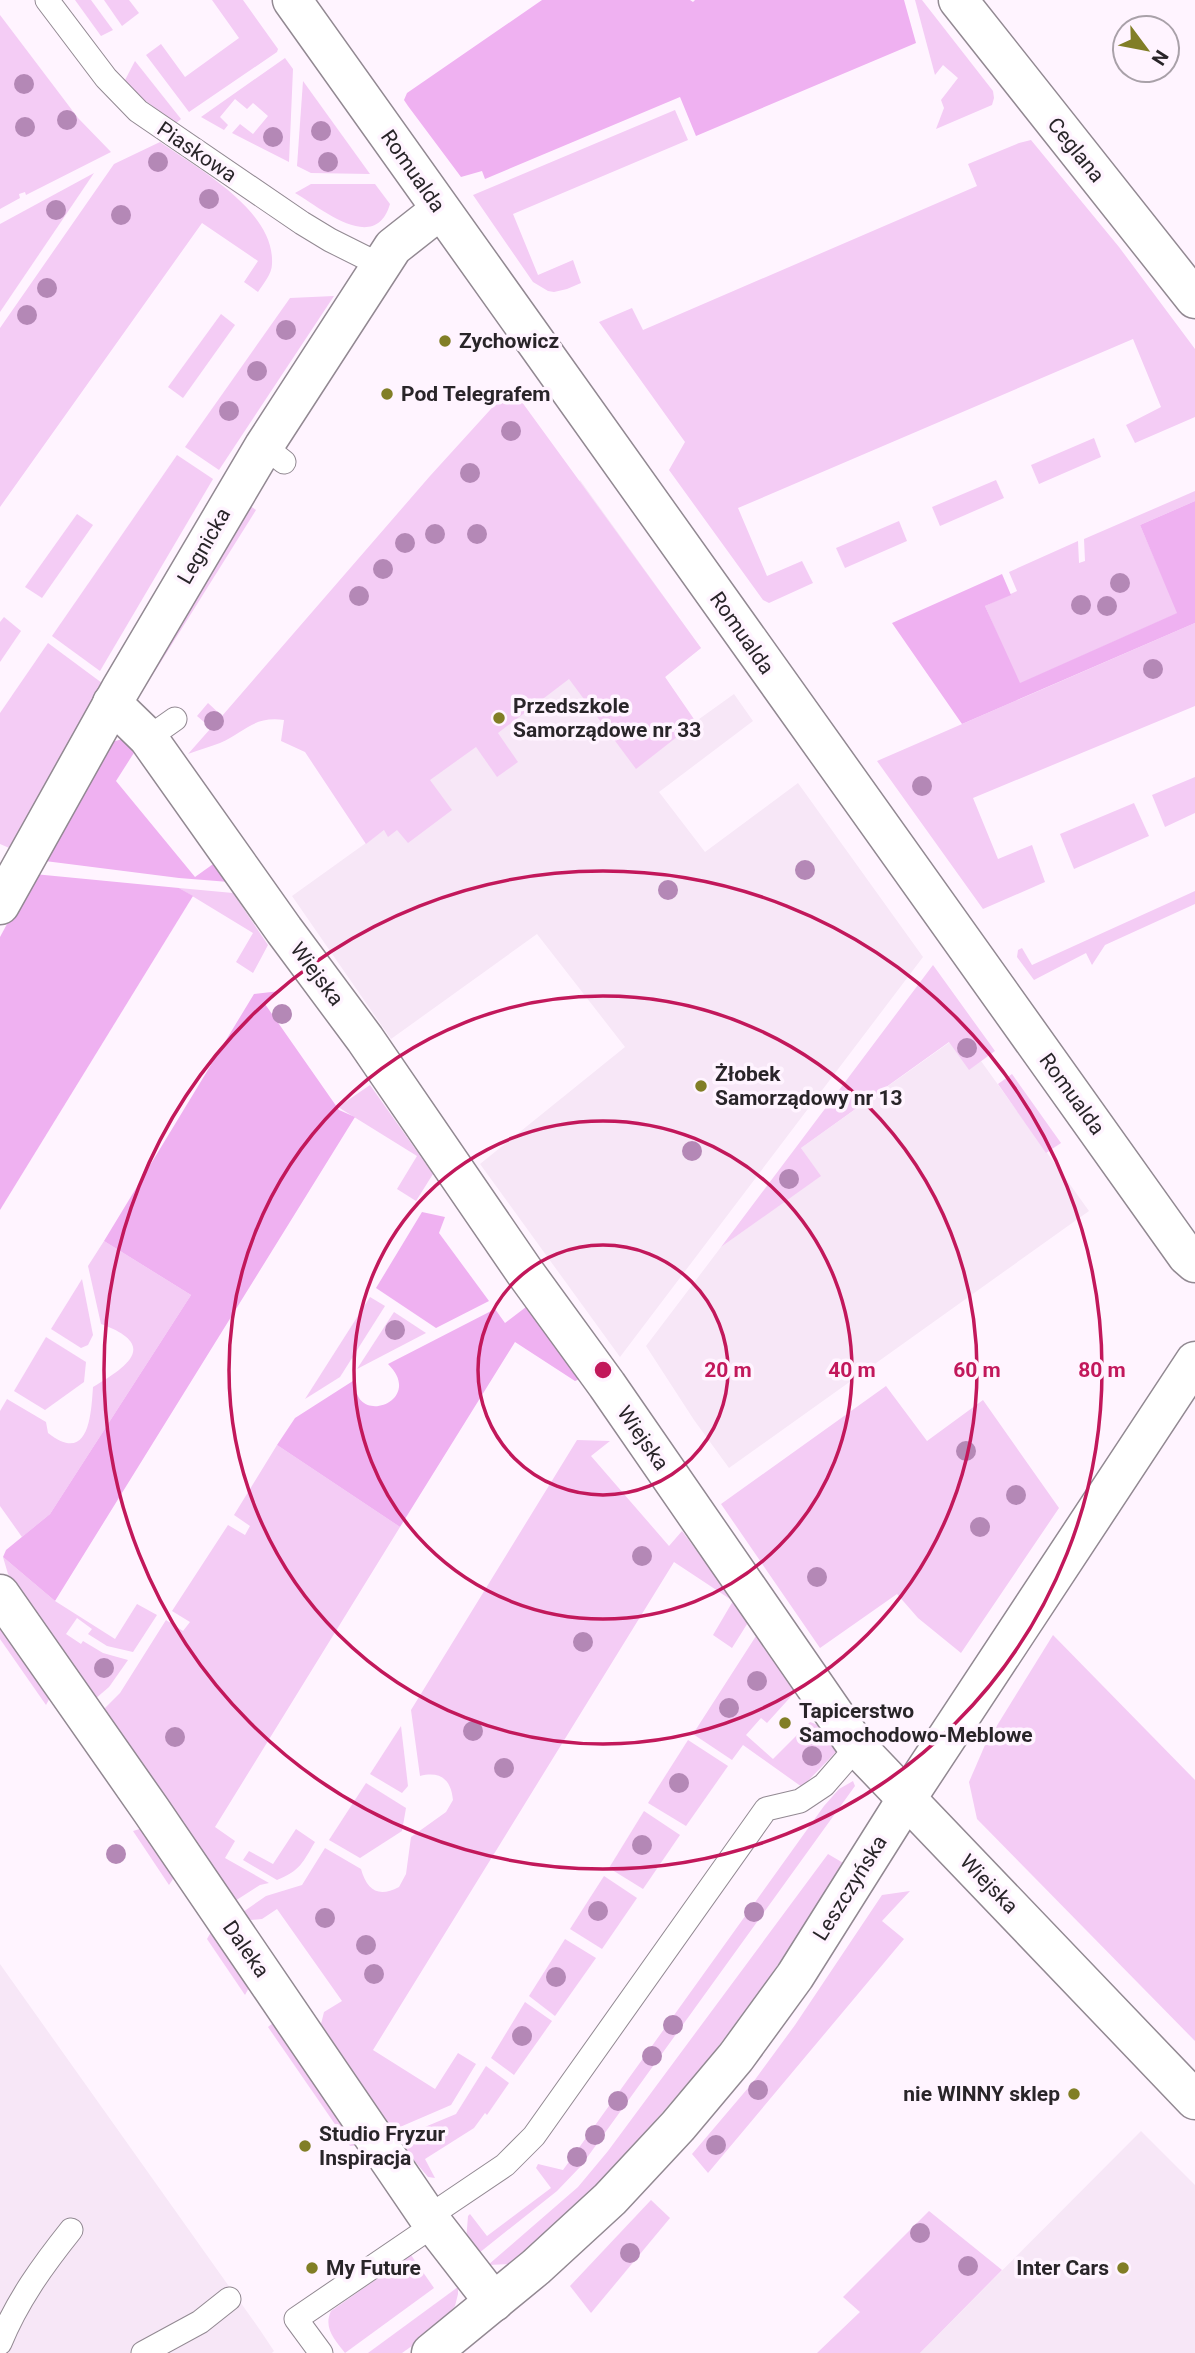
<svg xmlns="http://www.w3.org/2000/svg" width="1195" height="2353" font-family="Roboto,sans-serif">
  <rect width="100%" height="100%" fill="#fff4ff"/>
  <g fill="#f7e7f7">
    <path d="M580,480l121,168 -36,29 30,45 39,-28 19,27 -94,71 46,60 93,-69 125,174 -303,400 -140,-193 145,-117 -88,-113 -146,105 -99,-143 92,-66z"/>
    <path d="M950,1042l19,27 12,-8 108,150 -360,257 -35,-48 -48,-74 75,-99 99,-71 -19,-28z"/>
    <path d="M0,1964l260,366 14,21 -2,2h-272z"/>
    <path d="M1141,2131l54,54v168h-275z"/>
  </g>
  <g fill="#f4ccf5">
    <path d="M75,0h16l22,30 -12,6z"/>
    <path d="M104,0h25l10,13 -17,13z"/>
    <path d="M212,0h31l35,49 -1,3 -88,60 -43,-57 15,-11 24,33 54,-39z"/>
    <path d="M915,0h7l71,91 1,7 -2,7 -56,24 8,-21 -3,-8 17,-22 -15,-13 -8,10z"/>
    <path d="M0,15l78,103 33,34 -85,43 -1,-3 -6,2 1,4 -20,11z"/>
    <path d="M285,58l8,11 -4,93 -57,-29 8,-9 13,10 15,-18 -15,-13 -6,6 -12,-10 -15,18 8,8 -4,5 -23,-13z"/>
    <path d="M135,61l46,58 -5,4 -33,-24 -19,-17z"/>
    <path d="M303,81l67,93 -59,-1 -14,-7z"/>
    <path d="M675,110l13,30 -175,74 25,61 35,-15 8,23 -14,6 -13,3 -6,-1 -15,-9 -60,-87z"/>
    <path d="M1031,140l88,107 76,102v68l-60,26 -9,-18 35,-18 -28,-68 -395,169 29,68 35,-15 11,22 -44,20 -6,-3 -94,-130 16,-28 -86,-120 33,-14 11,22 334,-144 -9,-22 51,-21z"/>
    <path d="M160,142c38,27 115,68 112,122 0,10 -9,20 -14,28l-14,-10 14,-21 -56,-38 -202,284v-179l114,-164z"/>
    <path d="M94,173l-94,139v-88z"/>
    <path d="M311,184h64l15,20c-15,51 -69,4 -95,-11z"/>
    <path d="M334,296l-115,174 -34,-23 105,-149z"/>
    <path d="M221,314l14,11 -52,73 -15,-11z"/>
    <path d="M511,387l190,261 -36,29 31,45 -60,47 -67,-90 -71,54 20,29 -21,15 -21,-30 -46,33 22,30 -44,33 -11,-13 -9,7 -4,-7 -18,14 -61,-92 -24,-11 3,-21c-31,-4 -39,12 -64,23 -10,4 -22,7 -32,11l23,-26 -14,-12 11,-13 14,13 208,-240z"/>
    <path d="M1094,438l7,19 -62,27 -8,-19z"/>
    <path d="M177,455l36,24 -113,192 -48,-35z"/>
    <path d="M996,480l8,18 -64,28 -8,-19z"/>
    <path d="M1195,491v10l-55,24 38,88 -159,71 -34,-78 32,-15 -8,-19 69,-31 1,22 6,-2 -1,-22z"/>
    <path d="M246,503l10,7 -109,174 -1,-8z"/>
    <path d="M77,514l16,11 -51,73 -17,-11z"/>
    <path d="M899,521l8,20 -62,27 -9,-20z"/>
    <path d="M4,617l17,14 -21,31v-40z"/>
    <path d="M1195,623v83l-222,92 25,61 34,-14 13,37 -62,27 -106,-148z"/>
    <path d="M48,643l58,43 -92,164 -14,-6v-131z"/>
    <path d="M1195,777v36l-30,14 -13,-32z"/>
    <path d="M1134,803l15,33 -75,33 -14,-35z"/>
    <path d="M179,888l54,5 35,52 -15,28 -17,-11 17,-29z"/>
    <path d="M1195,891v13l-90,41 -13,20 -6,-12 -52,27 -17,-23 1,-7 4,-2 10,17z"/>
    <path d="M933,965l62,86 -26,19 -20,-28 -148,106 20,28 -100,71z"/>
    <path d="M1012,1074l49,69 -15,10 -48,-69z"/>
    <path d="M370,1085l63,89 -17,27 -19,-12 20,-33 -79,-49z"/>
    <path d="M104,1241l87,54 -141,219 -28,23 -22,-31v-95l7,-12 39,23 2,11c41,32 43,-18 45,-46 35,-21 66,-42 8,-63l-13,-58z"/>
    <path d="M82,1279l11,56 -5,10 -7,3 -30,-19z"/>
    <path d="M370,1297l15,9 -45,71 -35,22z"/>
    <path d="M394,1312l32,21 -69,36z"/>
    <path d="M46,1337l40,25 -2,20 -39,28 -31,-19z"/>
    <path d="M886,1386l41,55 56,-41 76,108 -98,145 -43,-35 -21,-24 -77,54 -99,-144z"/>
    <path d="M577,1440l33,1 -19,15 78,90 13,-15 67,90 -17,27 -19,-13 20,-34 -59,-39 -301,488 62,39 23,-36 18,11 -25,41 -58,25 -72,-106 3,-12 18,-11 -65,-92 -15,10 -11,1 -8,-8 23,-16 36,-11 23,-37 36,21c6,21 17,29 38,18l7,-13 5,-37 35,-25 7,-12c-2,-21 -13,-29 -33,-24l-9,-66z"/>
    <path d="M277,1445l123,82 -185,300 20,14 -10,17 44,25 -9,2 -25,16 -132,-191 17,-17 46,-73 17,11 7,-9 -18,-11 56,-86 17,10 5,-9 -16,-11z"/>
    <path d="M3,1557l52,44 60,38 22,-35 20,11 -24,37 -26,-6 -19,-12 4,-5 -15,-11 -11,16 15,10 2,-3 20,12 25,7 -19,27 -14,12 -87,-125z"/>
    <path d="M0,1616l53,76 -7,13 -46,-66z"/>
    <path d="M1053,1635l142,145v261l-218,-222 -8,-37 16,-37z"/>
    <path d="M756,1636l4,2 35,54 -28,31 -6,-5 -15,17 27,24 37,-37c12,3 25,18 26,30l-34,35 -59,-42 -11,15 -39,-26z"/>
    <path d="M401,1726l7,60 -6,7 -32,-19z"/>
    <path d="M688,1740l40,26 -42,60 -38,-23z"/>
    <path d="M853,1781l2,5 -274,380 -24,25 -78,62 -13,-12 2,-25 2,-2 17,22 64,-48 -15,-20 2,-4 25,6 261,-364 15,-17z"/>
    <path d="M366,1783l40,25 -4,23 -42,27 -31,-18z"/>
    <path d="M644,1811l36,24 -37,54 -34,-21z"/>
    <path d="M146,1827l31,46 -8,12 -36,-54z"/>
    <path d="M296,1829l19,13c-12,20 -15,29 -38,38l-34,-20 6,-9 24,13z"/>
    <path d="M828,1854l17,10 -76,114 -57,77 -102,118 -98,91 -24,1 90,-78 30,-36z"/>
    <path d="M604,1876l33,22 -35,51 -32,-20z"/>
    <path d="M910,1891l-28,30 22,18 -196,234 -16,-19 62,-73 41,-56 87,-130z"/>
    <path d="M215,1925l37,57 -7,13 -38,-56z"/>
    <path d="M565,1939l31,19 -41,58 -26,-20z"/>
    <path d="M525,2002l27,19 -38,54 -23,-17z"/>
    <path d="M278,2019l86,126 -14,1 -82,-119z"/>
    <path d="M486,2066l23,17 -22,32 -2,-2 -11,15 -49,31 10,19 -7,-1 -32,-38 60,-25z"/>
    <path d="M651,2200l19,18 -79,95 -21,-27z"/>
    <path d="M929,2211l73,59 -82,83h-103l43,-41 -17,-15z"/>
    <path d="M411,2255l23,33 -89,65c-10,-13 -22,-25 -14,-42z"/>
    <path d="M458,2287v7l-3,12 -19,23 -34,24h-34z"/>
  </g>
  <g fill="#efb1f1">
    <path d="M542,0h148l3,2 2,-2h209l12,43 -220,93 -16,-39 -195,82 -3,-8 -21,6 -53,-71 -4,-6 3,-7z"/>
    <path d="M1195,501v122l-233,101 -70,-101 110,-49 9,21 -26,11 35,77 157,-70 -37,-88z"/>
    <path d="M123,739l14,9 -21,33 79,96 21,-15 13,20 -50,-4 -134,-17 62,-113 8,-7z"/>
    <path d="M34,874l145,14 14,8 -193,314v-273z"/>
    <path d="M280,991l-15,13 74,106 16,7 -300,484 -52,-44 3,-7 44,-36 141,-219 -87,-54 150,-247z"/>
    <path d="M422,1212l23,5 -6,16 50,68 -53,27 -60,-40z"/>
    <path d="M526,1307l54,72 -5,2 -60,-39 -115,185 -123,-82 18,-27 61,-39c-6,50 71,23 32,-15l107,-55 10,14z"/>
  </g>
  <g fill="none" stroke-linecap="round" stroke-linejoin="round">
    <defs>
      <g id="lane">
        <path d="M47,0l59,78 32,33 164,112 28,17 50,25"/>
        <path d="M264,446l20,16"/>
        <path d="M148,738l27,-19"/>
        <path d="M428,2217l77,-52 29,-29 232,-327 34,-8 24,-16 33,-38"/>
        <path d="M0,2343c17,-42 43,-78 71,-113"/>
        <path d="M143,2353l57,-31 29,-23"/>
        <path d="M321,2353l-25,-34 138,-94"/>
      </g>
      <g id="street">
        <path d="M292,0l895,1256 8,7"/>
        <path d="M958,0l237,299"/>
        <path d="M112,703l36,35 136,192 81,109 159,232 83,114 250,362 338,353"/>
        <path d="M0,905l120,-215 144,-244 129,-199 47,-37"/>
        <path d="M0,1594l151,216 277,407 66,85"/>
        <path d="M431,2353l105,-86 74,-68 68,-73 58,-69 59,-81 112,-178 288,-437"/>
      </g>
    </defs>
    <use href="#lane" stroke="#928992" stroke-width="25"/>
    <use href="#street" stroke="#928992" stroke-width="41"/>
    <use href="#lane" stroke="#fff" stroke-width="23"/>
    <use href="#street" stroke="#fff" stroke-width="38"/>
  </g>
  <g fill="#b488b6">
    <circle cx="24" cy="84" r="10"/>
    <circle cx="67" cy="120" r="10"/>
    <circle cx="25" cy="127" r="10"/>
    <circle cx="321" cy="131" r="10"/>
    <circle cx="273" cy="137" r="10"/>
    <circle cx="158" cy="162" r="10"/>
    <circle cx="328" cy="162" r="10"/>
    <circle cx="209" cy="199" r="10"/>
    <circle cx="56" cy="210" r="10"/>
    <circle cx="121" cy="215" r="10"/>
    <circle cx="47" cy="288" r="10"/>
    <circle cx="27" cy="315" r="10"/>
    <circle cx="286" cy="330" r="10"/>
    <circle cx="257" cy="371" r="10"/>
    <circle cx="229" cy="411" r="10"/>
    <circle cx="511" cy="431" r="10"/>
    <circle cx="470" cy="473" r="10"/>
    <circle cx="435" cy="534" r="10"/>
    <circle cx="477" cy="534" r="10"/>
    <circle cx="405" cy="543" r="10"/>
    <circle cx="383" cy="569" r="10"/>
    <circle cx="1120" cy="583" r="10"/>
    <circle cx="359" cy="596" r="10"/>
    <circle cx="1081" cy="605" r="10"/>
    <circle cx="1107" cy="606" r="10"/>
    <circle cx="1153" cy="669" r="10"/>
    <circle cx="214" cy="721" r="10"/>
    <circle cx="922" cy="786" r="10"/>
    <circle cx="805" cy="870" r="10"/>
    <circle cx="668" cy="890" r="10"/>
    <circle cx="282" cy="1014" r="10"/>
    <circle cx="967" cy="1048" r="10"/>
    <circle cx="692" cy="1151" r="10"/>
    <circle cx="789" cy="1179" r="10"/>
    <circle cx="395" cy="1330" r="10"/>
    <circle cx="966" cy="1451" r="10"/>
    <circle cx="1016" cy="1495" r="10"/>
    <circle cx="980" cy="1527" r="10"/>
    <circle cx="642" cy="1556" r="10"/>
    <circle cx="817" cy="1577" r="10"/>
    <circle cx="583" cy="1642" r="10"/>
    <circle cx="104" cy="1668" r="10"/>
    <circle cx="757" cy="1681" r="10"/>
    <circle cx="729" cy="1708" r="10"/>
    <circle cx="473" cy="1731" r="10"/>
    <circle cx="175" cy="1737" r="10"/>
    <circle cx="812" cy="1756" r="10"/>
    <circle cx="504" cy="1768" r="10"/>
    <circle cx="679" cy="1783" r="10"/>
    <circle cx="642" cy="1845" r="10"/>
    <circle cx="116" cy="1854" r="10"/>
    <circle cx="598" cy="1911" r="10"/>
    <circle cx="754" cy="1912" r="10"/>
    <circle cx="325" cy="1918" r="10"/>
    <circle cx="366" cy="1945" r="10"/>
    <circle cx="374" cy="1974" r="10"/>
    <circle cx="556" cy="1977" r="10"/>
    <circle cx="673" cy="2025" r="10"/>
    <circle cx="522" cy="2036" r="10"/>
    <circle cx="652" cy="2056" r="10"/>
    <circle cx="758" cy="2090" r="10"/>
    <circle cx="618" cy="2101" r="10"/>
    <circle cx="595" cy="2135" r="10"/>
    <circle cx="716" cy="2145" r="10"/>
    <circle cx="577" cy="2157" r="10"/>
    <circle cx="920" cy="2233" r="10"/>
    <circle cx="630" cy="2253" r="10"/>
    <circle cx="968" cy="2266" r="10"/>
  </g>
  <g fill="none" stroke="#c2185b" stroke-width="3.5">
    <circle cx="603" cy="1370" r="125"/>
    <circle cx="603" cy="1370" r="249"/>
    <circle cx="603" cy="1370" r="374"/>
    <circle cx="603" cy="1370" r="499"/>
  </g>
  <g fill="#817e26" stroke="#fff4ff" stroke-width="2.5">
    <circle cx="445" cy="341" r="7"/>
    <circle cx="387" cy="394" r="7"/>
    <circle cx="499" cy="718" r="7"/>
    <circle cx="701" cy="1086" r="7"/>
    <circle cx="785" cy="1723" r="7"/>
    <circle cx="1074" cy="2094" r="7"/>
    <circle cx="305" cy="2146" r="7"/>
    <circle cx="312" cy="2268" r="7"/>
    <circle cx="1123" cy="2268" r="7"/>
  </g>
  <g text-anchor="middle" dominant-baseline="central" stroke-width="7" stroke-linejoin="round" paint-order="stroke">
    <g font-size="21" fill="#292529" stroke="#fff4ff">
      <text transform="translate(1076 150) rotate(51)">Ceglana</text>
      <text transform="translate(197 152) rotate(34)">Piaskowa</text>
      <text transform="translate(413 171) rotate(55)">Romualda</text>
      <text transform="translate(204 546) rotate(-60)">Legnicka</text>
      <text transform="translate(742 633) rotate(55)">Romualda</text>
      <text transform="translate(317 974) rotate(53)">Wiejska</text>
      <text transform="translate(1072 1094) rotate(54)">Romualda</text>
      <text transform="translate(643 1438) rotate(55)">Wiejska</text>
      <text transform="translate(989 1884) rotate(46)">Wiejska</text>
      <text transform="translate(850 1888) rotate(-58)">Leszczyńska</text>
      <text transform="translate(246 1949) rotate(55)">Daleka</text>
    </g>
    <g font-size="21" font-weight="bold" fill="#292529" stroke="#fff4ff" text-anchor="start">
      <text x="459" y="341">Zychowicz</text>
      <text x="401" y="394">Pod Telegrafem</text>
      <text x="513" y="706">Przedszkole<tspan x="513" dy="24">Samorządowe nr 33</tspan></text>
      <text x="715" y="1074">Żłobek<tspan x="715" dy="24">Samorządowy nr 13</tspan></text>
      <text x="799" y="1711">Tapicerstwo<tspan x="799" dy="24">Samochodowo-Meblowe</tspan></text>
      <text x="1060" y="2094" text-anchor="end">nie WINNY sklep</text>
      <text x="319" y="2134">Studio Fryzur<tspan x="319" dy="24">Inspiracja</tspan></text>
      <text x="326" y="2268">My Future</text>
      <text x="1109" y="2268" text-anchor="end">Inter Cars</text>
    </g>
  </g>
  <circle cx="603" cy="1370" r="10" fill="#c2185b" stroke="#fff4ff" stroke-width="3.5"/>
  <g font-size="21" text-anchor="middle" font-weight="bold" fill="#c2185b" stroke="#fff4ff" stroke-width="7" stroke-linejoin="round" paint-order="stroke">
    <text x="728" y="1377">20 m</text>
    <text x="852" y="1377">40 m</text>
    <text x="977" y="1377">60 m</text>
    <text x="1102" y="1377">80 m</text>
  </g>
  <g transform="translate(1146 49) rotate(122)"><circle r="33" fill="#fff4ff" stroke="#a9a1a9" stroke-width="2"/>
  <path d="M0-5L12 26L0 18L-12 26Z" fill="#817e26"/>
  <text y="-10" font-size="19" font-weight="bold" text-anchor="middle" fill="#292529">N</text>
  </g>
</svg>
